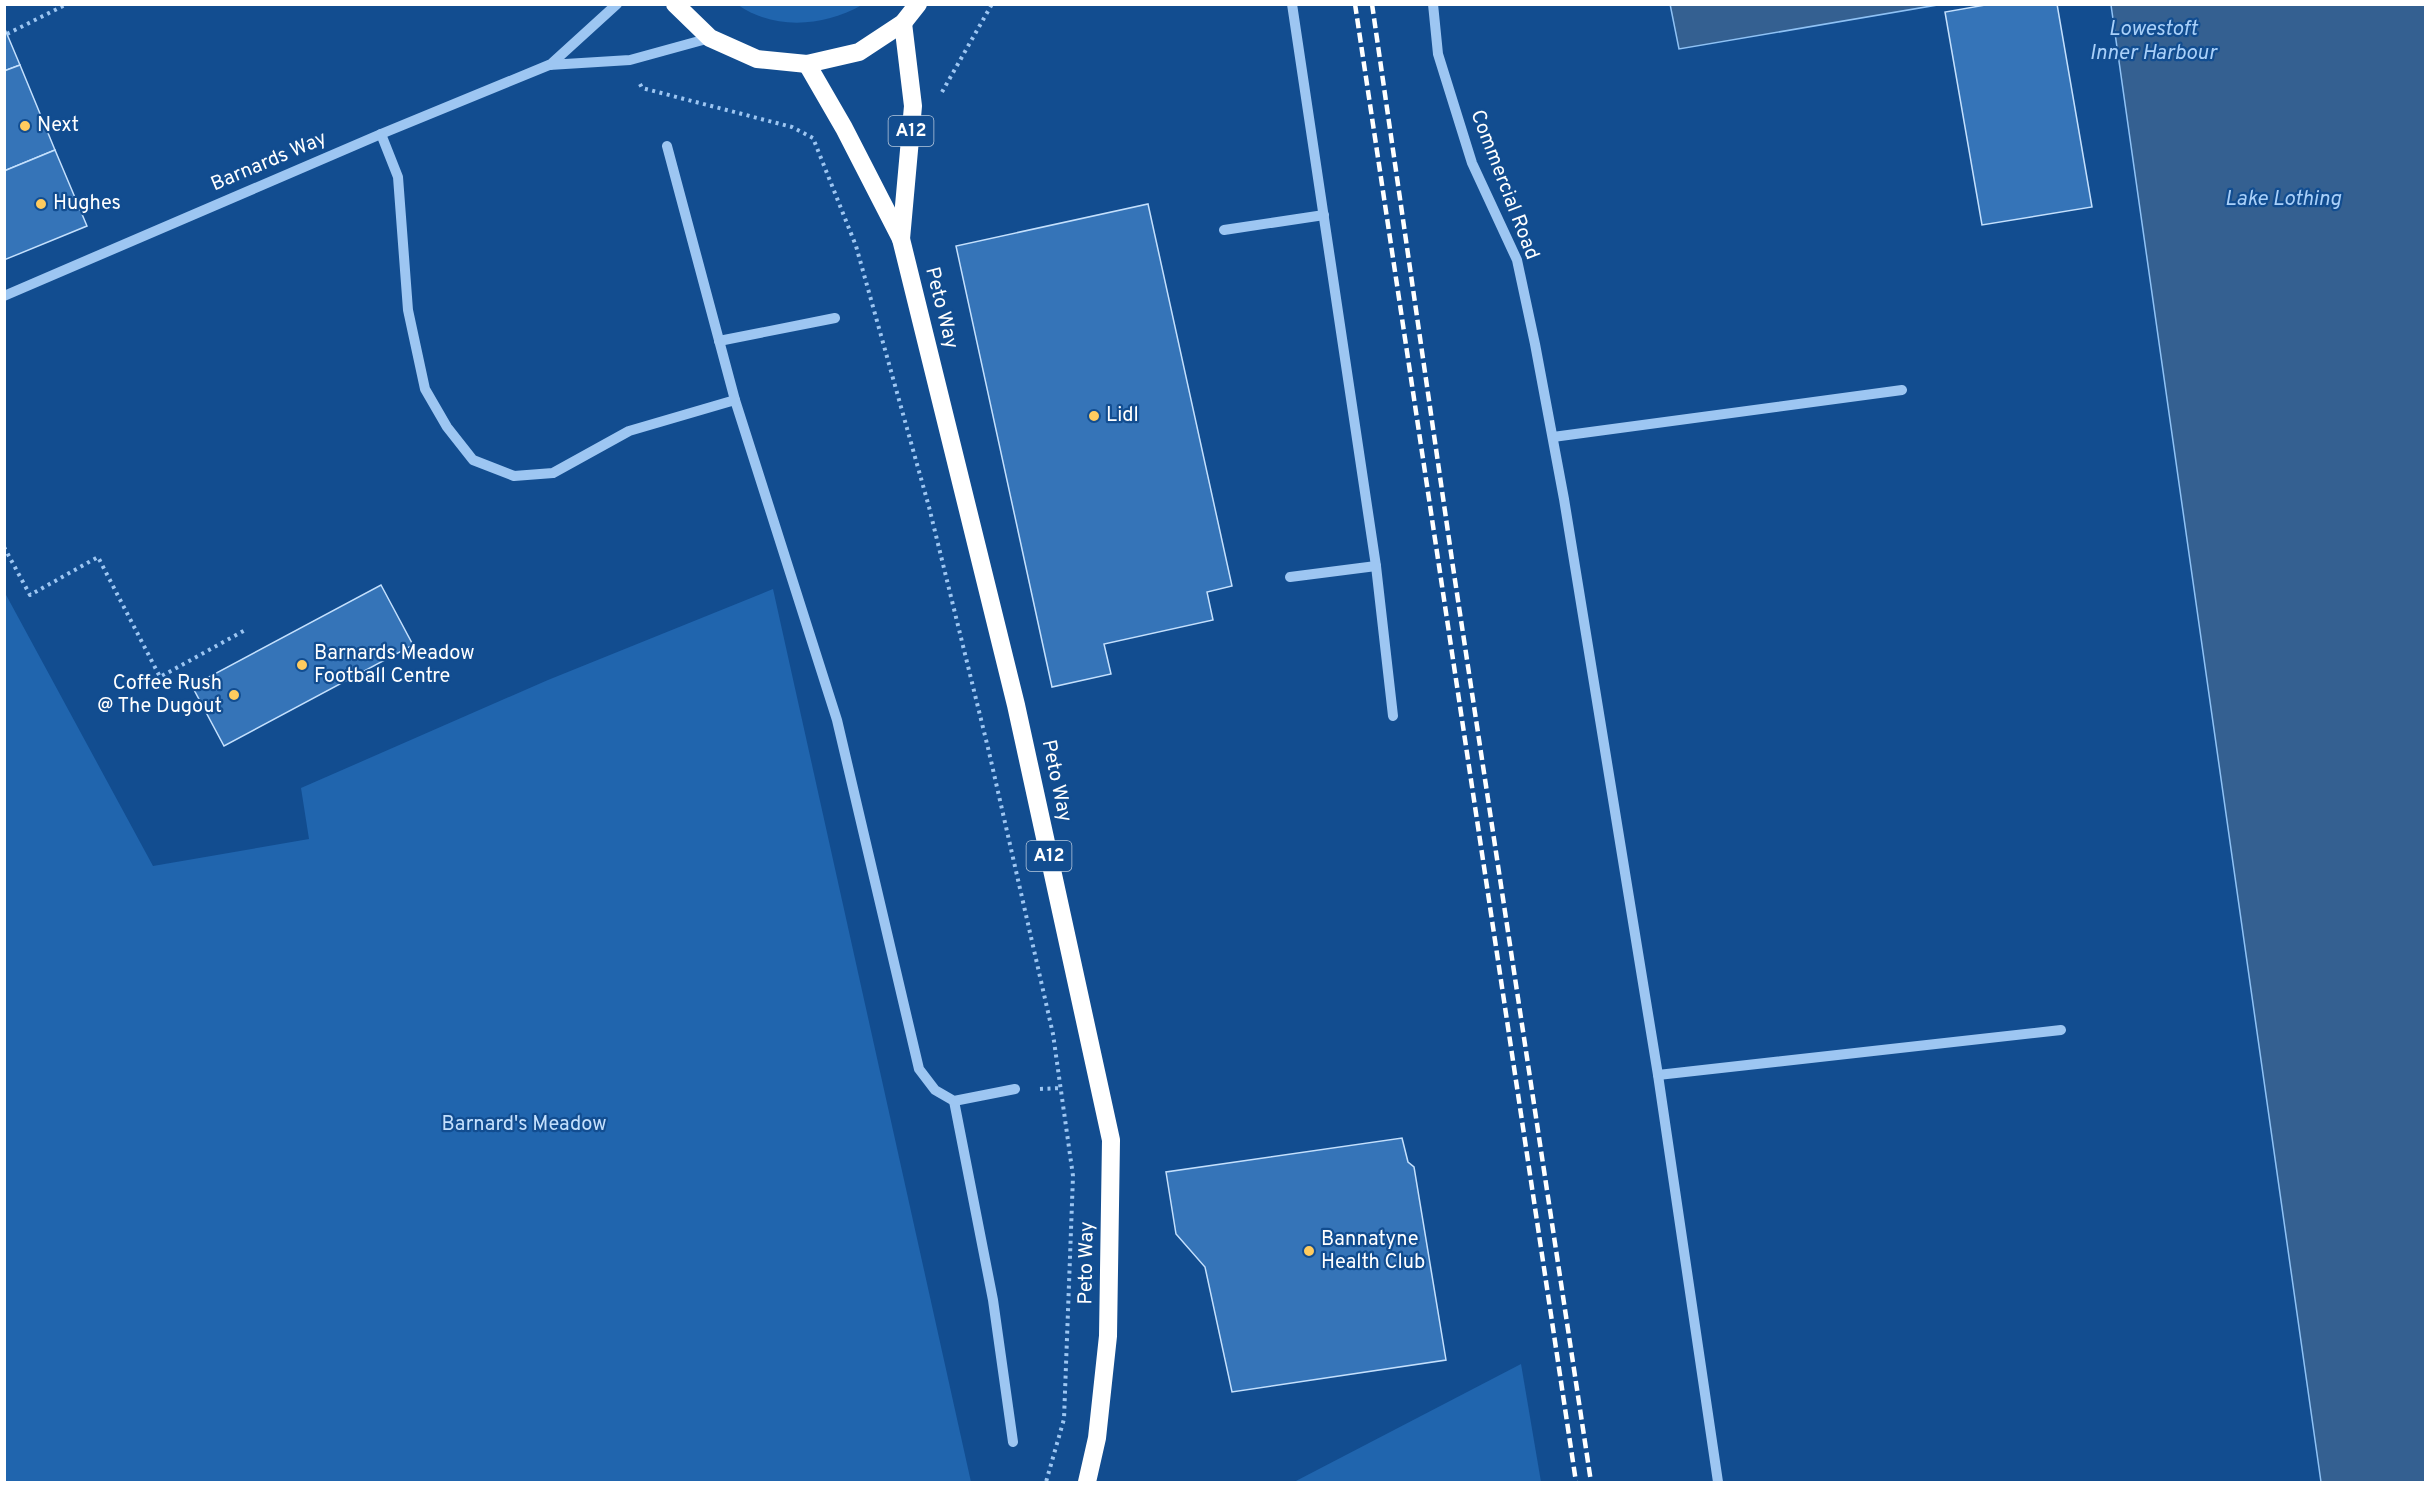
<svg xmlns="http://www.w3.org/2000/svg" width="2430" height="1487" font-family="Overpass,sans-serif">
  <rect width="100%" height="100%" fill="#124d90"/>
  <g fill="#2065ae">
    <path d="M738,5h124c-38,21 -86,26 -124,0z"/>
    <path d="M773,589l198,893h-966v-889l148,273 156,-27 -8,-51 247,-108z"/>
    <path d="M1521,1364l20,118h-247z"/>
  </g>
  <g fill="#346091" stroke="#8fc2f5" stroke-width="1.5">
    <path d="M1670,4h267v1l-258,44z"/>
    <path d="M2111,5h314v1477h-104z"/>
  </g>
  <g fill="#3574b8" stroke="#c4e0fd" stroke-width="1.5">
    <path d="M1991,4h66l35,203 -110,18 -37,-213z"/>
    <path d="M4,27l16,38 -16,6z"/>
    <path d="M20,65l35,85 -51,21v-100z"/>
    <path d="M55,150l32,76 -83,34v-89z"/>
    <path d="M1148,204l84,382 -25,6 6,28 -109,24 7,30 -59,13 -96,-441z"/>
    <path d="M381,585l32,60 -189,101 -32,-60z"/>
    <path d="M1402,1138l6,24 6,5 32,193 -214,32 -27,-125 -29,-33 -10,-62z"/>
  </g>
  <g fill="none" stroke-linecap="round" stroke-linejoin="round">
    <g stroke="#9dc6f2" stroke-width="4" stroke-dasharray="3 4.5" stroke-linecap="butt">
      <path d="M7,34l60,-30"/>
      <path d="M640,84l2,4 150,39 21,11 43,108 73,261 60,245 64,282 20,142 -9,243 -18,63"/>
      <path d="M942,92l50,-88"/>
      <path d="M4,547l26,48 68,-38 62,120 87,-48"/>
      <path d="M1040,1089l22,-1"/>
    </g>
    <g stroke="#9dc6f2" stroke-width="10">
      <path d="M1292,4l84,562 17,150"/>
      <path d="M1433,4l5,50 34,109 45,97 18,84 29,155 94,576 60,407"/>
      <path d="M550,65l67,-61"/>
      <path d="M381,134l17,43 10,133 17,79 22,38 26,33 41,16 39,-3 76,-42 106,-31 102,320 82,349 16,21 19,11 61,-12"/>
      <path d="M667,146l68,254"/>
      <path d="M1224,230l100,-15"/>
      <path d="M4,296l377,-162 168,-69 81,-5 80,-22"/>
      <path d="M719,341l116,-23"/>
      <path d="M1553,437l349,-47"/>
      <path d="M1290,577l86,-11"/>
      <path d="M1658,1075l403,-45"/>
      <path d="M954,1101l39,199 20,142"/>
    </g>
    <g stroke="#fff" stroke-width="18">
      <path d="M675,4l35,34 47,21 50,5 52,-12 44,-29 15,-19"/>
      <path d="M807,64l37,64 57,111 115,466 95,435 -3,196 -11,102 -10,44"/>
      <path d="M901,239l12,-133 -10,-83"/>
    </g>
    <g stroke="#fff" stroke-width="4.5" stroke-dasharray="10 4.5" stroke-linecap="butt">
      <path d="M1355,4l221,1478"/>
      <path d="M1372,4l81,563 138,915"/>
    </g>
  </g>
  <g fill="#ffcb5e" stroke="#124d90" stroke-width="2">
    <circle cx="25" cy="126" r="6"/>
    <circle cx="41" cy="204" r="6"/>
    <circle cx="1094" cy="416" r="6"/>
    <circle cx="302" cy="665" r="6"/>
    <circle cx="234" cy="695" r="6"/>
    <circle cx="1309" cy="1251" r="6"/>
  </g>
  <g text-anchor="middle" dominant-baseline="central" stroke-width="4.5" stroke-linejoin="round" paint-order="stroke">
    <g fill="#124d90" stroke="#b8cade" stroke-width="1.5">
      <rect x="888.5" y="116" width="45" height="30" rx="4.5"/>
      <rect x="1026.5" y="841" width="45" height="30" rx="4.5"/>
    </g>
    <g font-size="18" font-weight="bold" fill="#fff">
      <text x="911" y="131">A12</text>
      <text x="1049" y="856">A12</text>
    </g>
    <g font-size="20" fill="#fff" stroke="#124d90" text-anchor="start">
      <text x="37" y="126">Next</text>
      <text x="53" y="204">Hughes</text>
      <text x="1106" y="416">Lidl</text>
      <text x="314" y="654">Barnards Meadow<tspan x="314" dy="23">Football Centre</tspan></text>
      <text x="222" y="684" text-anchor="end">Coffee Rush<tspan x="222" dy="23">@ The Dugout</tspan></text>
      <text x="1321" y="1240">Bannatyne<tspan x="1321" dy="23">Health Club</tspan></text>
    </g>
    <g font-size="20" fill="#fff" stroke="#124d90">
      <text transform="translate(269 162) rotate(-23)">Barnards Way</text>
      <text transform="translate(1504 185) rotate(69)">Commercial Road</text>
      <text transform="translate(941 308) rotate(76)">Peto Way</text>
      <text transform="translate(1056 781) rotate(78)">Peto Way</text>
      <text transform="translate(1087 1263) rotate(-89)">Peto Way</text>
    </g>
    <g font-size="20" fill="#c4e0fd" stroke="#124d90">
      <text x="524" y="1125">Barnard's Meadow</text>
    </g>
    <g font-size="21" font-style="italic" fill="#a9d0f9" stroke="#124d90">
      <text x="2153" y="29">Lowestoft<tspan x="2153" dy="24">Inner Harbour</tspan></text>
      <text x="2283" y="199">Lake Lothing</text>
    </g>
  </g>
  <rect width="2430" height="1487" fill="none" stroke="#ffffff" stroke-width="12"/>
</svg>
